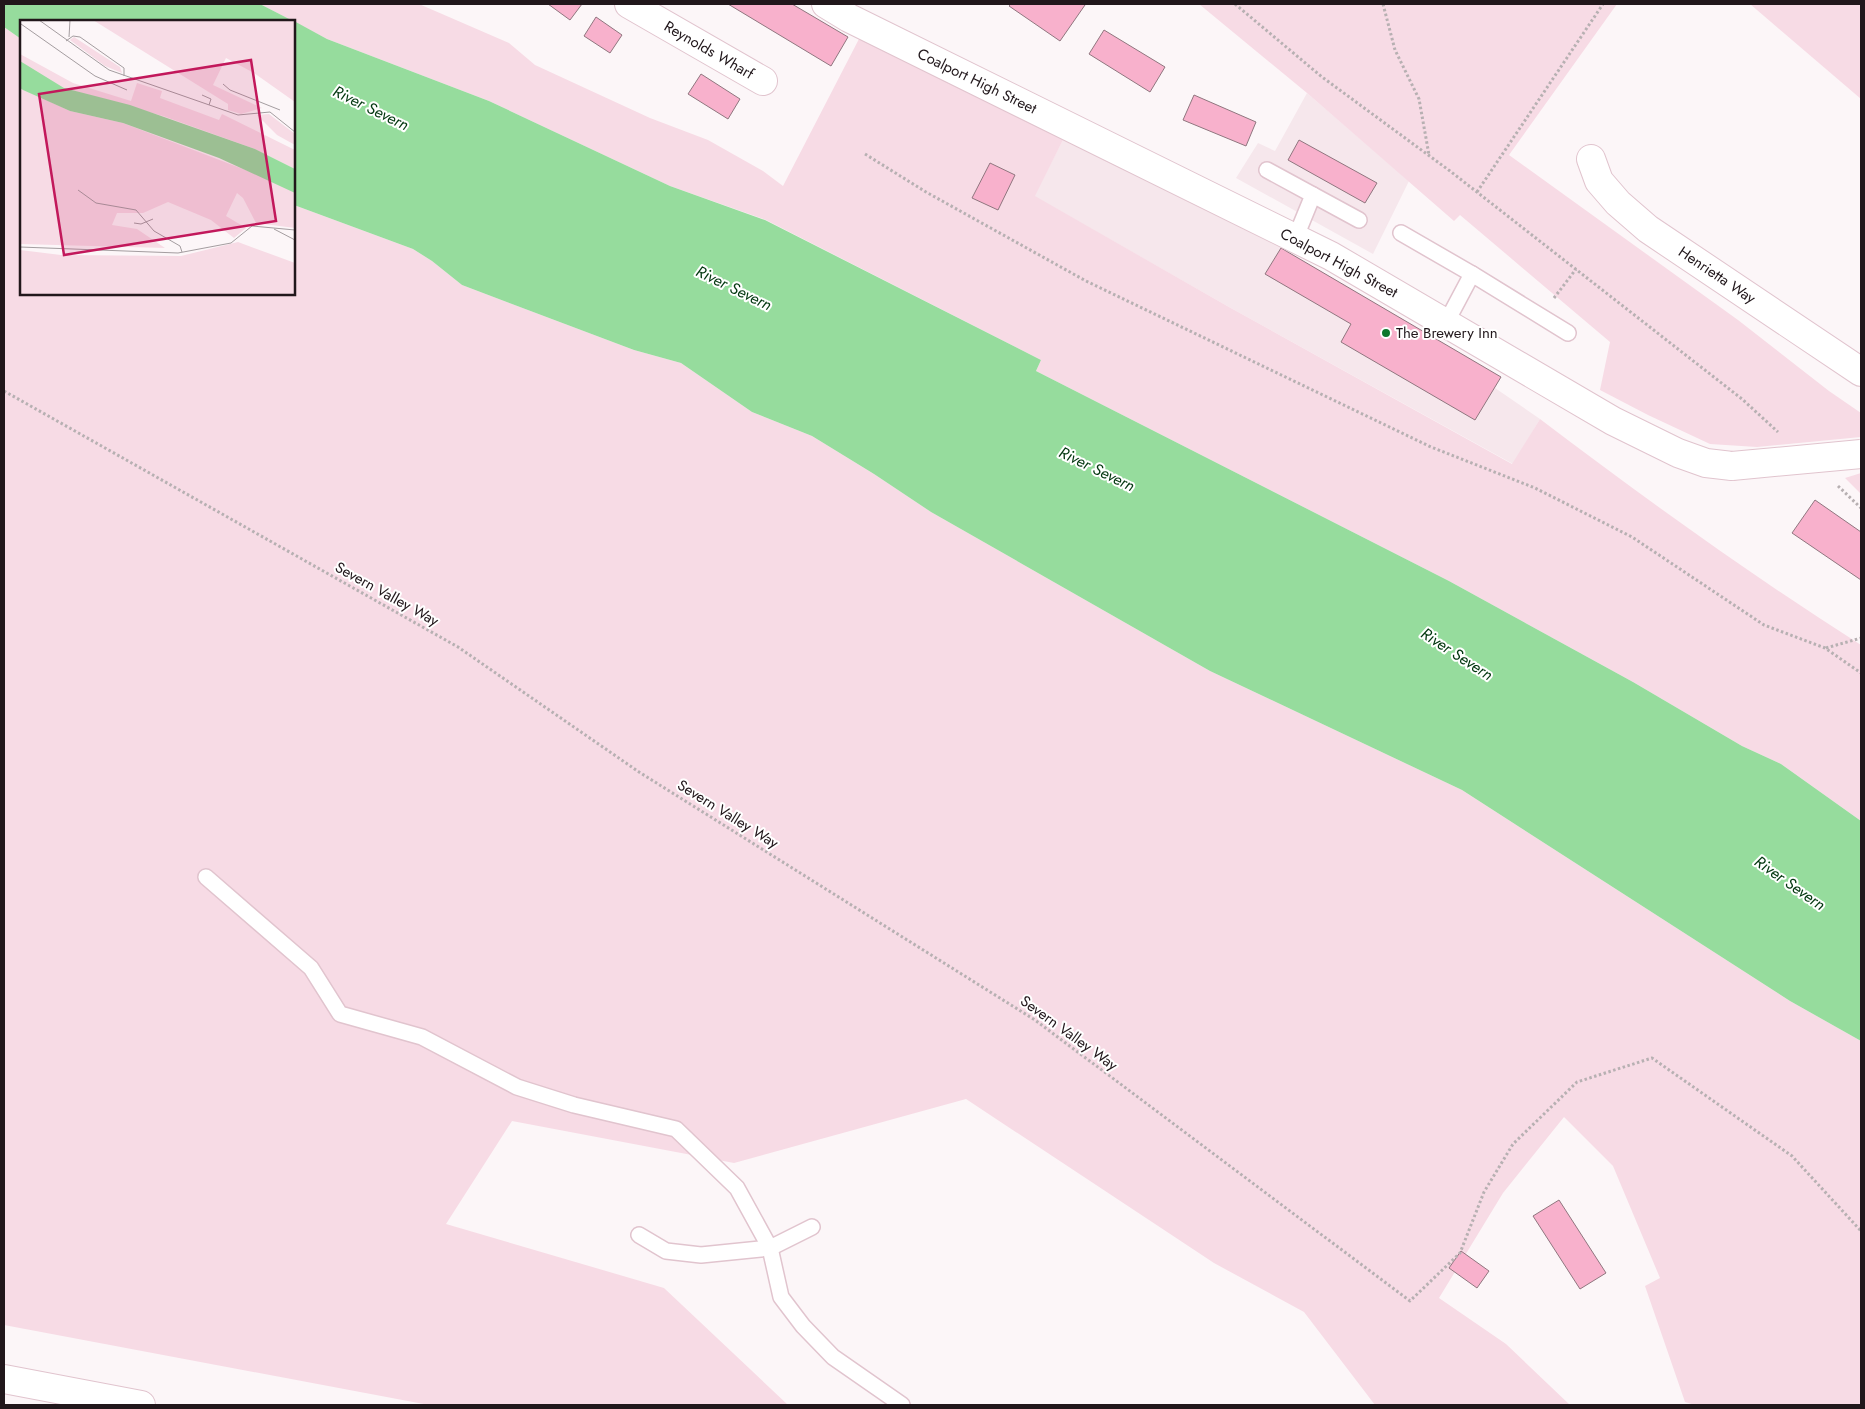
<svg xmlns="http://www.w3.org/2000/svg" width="1865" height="1409" font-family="Jost,sans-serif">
  <rect width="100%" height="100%" fill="#fcf6f8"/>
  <g fill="#f6e7ec">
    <path d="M1307,93l102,88 -36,73 -137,-76 22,-35 17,8z"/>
    <path d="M1064,138l217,110 220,129 -6,11 45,31 -27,45 -284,-157 -195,-111z"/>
  </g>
  <g fill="#f7dbe5">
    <path d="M260,4h159l90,39 26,22 115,53 58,22 55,31 20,15 77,-149 204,101 -29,58 194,111 283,157 28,-45c104,79 211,156 321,226v176l-80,-57 -39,-18 -109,-64 -184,-101 -413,-210 5,-11 -275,-140 -96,-34 -181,-85 -162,-62z"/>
    <path d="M1199,4h418l-108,151 229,165 91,71 32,22v24l-104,10 -47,-3 -62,-29 -48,-25 10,-48 -150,-127 -6,6 -147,-128z"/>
    <path d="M1750,4h111v95z"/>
    <path d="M4,27l17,12v255h273v-89l119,44 19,12 30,24 172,65 47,13 71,49 60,24 62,38 57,38 279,159 252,119 328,211 71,40v364h-166l-10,-3 -40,-116 15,-8 -47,-112 -49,-49 -61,76 -64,105 67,46 64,61h-195l-71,-93 -90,-49 -248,-164 -232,64 -222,-42 -66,103 218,64 124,117h-359l-425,-80z"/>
    <path d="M1861,473v21l-16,-16z"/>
  </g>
  <g fill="#96dc9d">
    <path d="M4,4h256l33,17h-272v18l-17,-12z"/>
    <path d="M294,21l33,18 162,62 181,85 95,34 276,140 -5,11 413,210 184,101 109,64 39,18 80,57v220l-71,-40 -328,-211 -252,-119 -279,-159 -57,-38 -62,-38 -60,-24 -71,-49 -47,-13 -172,-65 -30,-24 -19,-12 -119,-44z"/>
  </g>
  <g fill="#f8b1cc" stroke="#90767f">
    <path d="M548,4h34l-12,16z"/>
    <path d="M728,4h64l56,33 -17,29z"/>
    <path d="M1011,4h72l2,1 -25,36 -51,-35z"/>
    <path d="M596,17l26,18 -12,18 -26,-17z"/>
    <path d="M1104,30l61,37 -15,25 -61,-38z"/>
    <path d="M701,74l39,25 -12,20 -40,-25z"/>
    <path d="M1194,95l62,27 -10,24 -63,-26z"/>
    <path d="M1299,140l78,43 -12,20 -77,-43z"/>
    <path d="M990,163l25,12 -17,35 -26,-12z"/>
    <path d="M1281,248l220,129 -26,43 -134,-78 10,-18 -86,-50z"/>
    <path d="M1815,500l46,32v48l-69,-47z"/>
    <path d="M1559,1200l47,73 -26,16 -47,-73z"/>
    <path d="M1461,1251l28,20 -12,17 -28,-20z"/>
  </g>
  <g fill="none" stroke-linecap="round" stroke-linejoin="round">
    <defs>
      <g id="service">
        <path d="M1267,170l46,25 -18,44"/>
        <path d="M1313,195l46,25"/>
        <path d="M1401,233l71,41 -26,49"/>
        <path d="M1472,274l96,59"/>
        <path d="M206,877l105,91 29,46 82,23 95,50 57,18 102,24 61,59 33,60 11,49 22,29 30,31 69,48"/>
        <path d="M639,1235l27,16 35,4 69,-7 42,-21"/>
      </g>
      <g id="minor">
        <path d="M629,4l134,77"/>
        <path d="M1591,159l8,22 19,22 30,26 213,143"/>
      </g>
      <g id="tertiary">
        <path d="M826,4l23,14 482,238 282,165 65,32 28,10 26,3"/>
        <path d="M4,1379l137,26"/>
      </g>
    </defs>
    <use href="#service" stroke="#e1c4ce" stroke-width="18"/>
    <use href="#minor" stroke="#e1c4ce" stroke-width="30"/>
    <use href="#tertiary" stroke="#e1c4ce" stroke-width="30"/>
    <g stroke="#b7b0b2" stroke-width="3" stroke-dasharray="2.5 2.5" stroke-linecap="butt">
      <path d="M1235,4l87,73 128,94 292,228 36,33"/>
      <path d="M1383,4l12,46 24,49 10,56"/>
      <path d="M865,154l61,38 160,89 345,166 104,41 97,49 132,88 61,23 36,25"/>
      <path d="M1477,192l126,-188"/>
      <path d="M1554,298l22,-29"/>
      <path d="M4,391l454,256 181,125 396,248 375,281 50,-48 24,-61 29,-48 64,-62 75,-24 140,98 69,75"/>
      <path d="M1838,486l23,22"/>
      <path d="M1826,648l35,-10"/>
    </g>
    <use href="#service" stroke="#fff" stroke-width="15"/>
    <use href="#minor" stroke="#fff" stroke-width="28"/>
    <use href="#tertiary" stroke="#fff" stroke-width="28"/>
    <defs>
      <path id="tertiary-bridge" d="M1732,466l129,-12"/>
    </defs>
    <use href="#tertiary-bridge" stroke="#e1c4ce" stroke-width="30" stroke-linecap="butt"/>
    <use href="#tertiary-bridge" stroke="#fff" stroke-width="28"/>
  </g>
  <circle fill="#0c782c" stroke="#fff" stroke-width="2" cx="1386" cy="333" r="5"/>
  <g text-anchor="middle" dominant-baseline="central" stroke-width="4" stroke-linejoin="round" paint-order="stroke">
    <g font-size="15" fill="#21171b" stroke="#fff">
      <text transform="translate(709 50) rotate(30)">Reynolds Wharf</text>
      <text transform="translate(977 81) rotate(26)">Coalport High Street</text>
      <text transform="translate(1339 263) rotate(28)">Coalport High Street</text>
      <text transform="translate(1717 275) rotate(34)">Henrietta Way</text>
      <text transform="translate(387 594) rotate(29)">Severn Valley Way</text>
      <text transform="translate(728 814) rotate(32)">Severn Valley Way</text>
      <text transform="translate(1069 1033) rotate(36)">Severn Valley Way</text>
    </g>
    <g font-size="15" fill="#21171b" stroke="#fff" text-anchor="start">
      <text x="1396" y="333">The Brewery Inn</text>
    </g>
    <g font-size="16" font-style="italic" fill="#01360e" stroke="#fff">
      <text transform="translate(371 108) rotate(26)">River Severn</text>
      <text transform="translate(734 288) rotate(26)">River Severn</text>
      <text transform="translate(1097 469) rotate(26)">River Severn</text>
      <text transform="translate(1457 654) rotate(33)">River Severn</text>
      <text transform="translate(1790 883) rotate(35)">River Severn</text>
    </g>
  </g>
  <g transform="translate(20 20)">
    <rect width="275" height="275" fill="#fcf6f8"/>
    <path d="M73,0h202v82l-41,-29 -28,-15 -13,27 49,23 -21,6 -13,-4v-6zM54,17l46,30 2,6 -17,-7 -35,-26zM0,34l53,29 58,18 6,-18 25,8 -2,7 24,9 35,13 3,-6 73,36v19l-40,-20 -92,-33 -100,-28 -34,-20 -9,-7zM0,68l50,23 53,12 149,57 23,13v35l-39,-5 -13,-25 -6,-5 -11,23 20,12 -12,10 -23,-18 -43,-18 -25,11h-26l-5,12 25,4 28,19 -145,-4zM249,94l26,20v11l-18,-10 -20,-20zM218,222l57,21v32h-275v-45l41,5 120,1z" fill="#f7dbe5"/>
    <path d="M0,41l44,27 66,17 125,44 40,20v24l-76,-35 -96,-35 -53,-12 -47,-21 -3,-2z" fill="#96dc9d"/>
    <path fill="none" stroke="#a49da0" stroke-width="1" d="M19,0l70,50 129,45 32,-3 25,20M1,4l74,52 32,14M49,17l1,-17M46,21l7,-5 7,1 44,31v8M203,64l7,6 50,20M182,75l9,4 -2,6M58,170l18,13 40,7 18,21 26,15 2,6M114,203l7,1 12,-5M254,209l21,11M0,227l158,6 53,-10 21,-17 43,4"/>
    <path fill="#c2185b" fill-opacity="0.15" stroke="#c2185b" stroke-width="2.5" d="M231,40l25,161 -212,34 -25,-161z"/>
    <rect width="275" height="275" fill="none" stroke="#21171b" stroke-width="2.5"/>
  </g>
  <rect width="1865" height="1409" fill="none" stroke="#21171b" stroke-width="10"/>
</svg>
